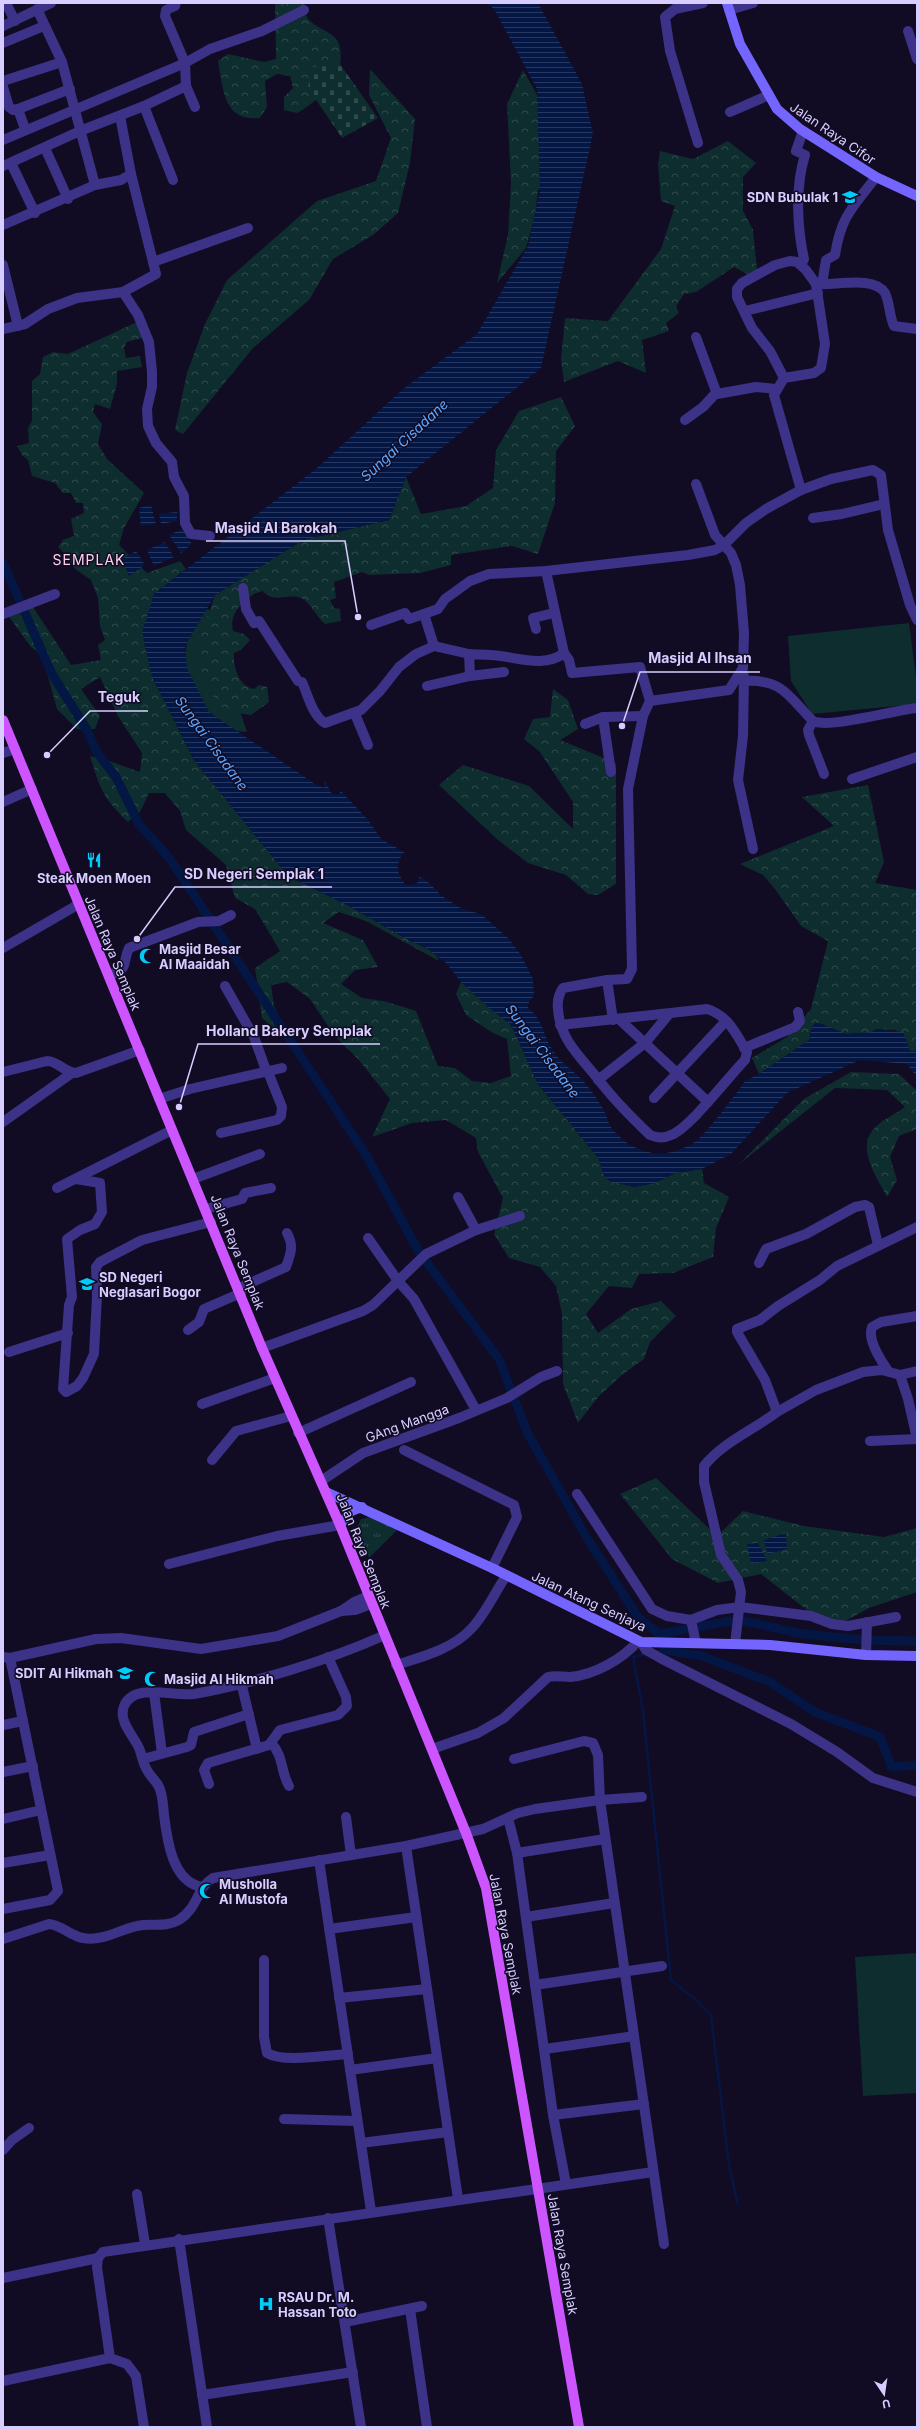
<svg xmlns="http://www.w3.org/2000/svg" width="920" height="2430" font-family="Inter,sans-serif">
  <defs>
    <pattern id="forest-crowns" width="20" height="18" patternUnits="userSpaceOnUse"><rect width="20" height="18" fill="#0e2d2e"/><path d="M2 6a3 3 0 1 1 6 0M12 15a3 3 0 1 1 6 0" fill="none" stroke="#304a4d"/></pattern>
    <pattern id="cemetery-stones" width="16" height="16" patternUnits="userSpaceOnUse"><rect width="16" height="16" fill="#0e2d2e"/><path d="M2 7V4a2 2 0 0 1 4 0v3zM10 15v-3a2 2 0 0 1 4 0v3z" fill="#304a4d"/></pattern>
    <pattern id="park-tufts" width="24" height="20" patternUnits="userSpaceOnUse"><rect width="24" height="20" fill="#0e2d2e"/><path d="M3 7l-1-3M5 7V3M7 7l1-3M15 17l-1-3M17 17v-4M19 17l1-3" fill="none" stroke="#304a4d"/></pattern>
    <pattern id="water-rules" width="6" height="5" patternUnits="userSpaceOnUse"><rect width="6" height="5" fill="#041644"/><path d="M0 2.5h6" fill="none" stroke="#283760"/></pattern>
  </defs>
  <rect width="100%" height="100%" fill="#120b24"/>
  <g fill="#0e2d2e">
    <path d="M202,608l8,2 -4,38 34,63 7,21 -34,-3 -30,-59 6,-43z"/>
    <path d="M909,623l8,62v19l-105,10 -21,-33 -3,-45z"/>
    <path d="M917,1953v140l-54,3 -8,-139z"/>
  </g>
  <g fill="url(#forest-crowns)">
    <path d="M275,3h30c-5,23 24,25 32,37 6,9 4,30 -1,39 -4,9 -30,30 -39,34l-13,-3v-13l9,-9 -3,-12 -13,-2 -12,7 2,26 -7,11c-37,4 -37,-30 -42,-57l10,-7 36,8 12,-3z"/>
    <path d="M370,69l45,50 -5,44 -12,50 -25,22 -40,24 -24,41 -56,48 -70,86 -8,-4 12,-57 18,-49 22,-44 90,-79 59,-20 15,-43 -22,-43z"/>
    <path d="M523,70l14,25 17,83 -16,12 -3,26 -9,32 -29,35 11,-48 3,-52 -4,-79z"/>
    <path d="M728,141l28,22 -13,14v34l10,19 5,50 -24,-13 -38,25 -12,2 -8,12 3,7 -13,10 3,8 -27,9 4,33 -28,-12 -54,21 -3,-23 4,-41 43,3 53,-72 14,-43 -14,-5 -3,-37 2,-13 33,8z"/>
    <path d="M137,322l8,15 -18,5 -3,6 2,10 14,-2 2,11 -25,4v13l-7,25 -15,-5 -2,8 9,12 -4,20 9,15 37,34 -20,35 -5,17 28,28 33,-12 6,8 -32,25 -2,83 42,83 94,116 61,30 61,35 16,7 10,6 3,7 -73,-40 -27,-9 -16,11 40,17 15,27 -23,3 -14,14 21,14 22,3 32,10 22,55 17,2 17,13 19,2 20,-7 -4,-37 -14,-6 -27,-18 -10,-21 5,-12 50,43 27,59 61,75 4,15 31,13 21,-4 20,-10 27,-4 2,14 25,14 -13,31 -3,29 -40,16 -34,1 -7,14 -23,-2 -23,28 12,19 33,-24 30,-8 15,15 -26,26 -6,17 -22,16 -23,21 -21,27 -15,-39 -1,-70 -6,-28 -16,-19 -31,-9 -15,-24 9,-36 -25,-46 -2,-14 -30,-18 -34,3 -40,14 18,-38 -32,-40 -24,-24 -24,-36 -23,-17 -16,3 3,21 19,39 -31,-27 -7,-50 25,-17 -25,-42 -20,-11 -9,-33 -40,-35 -6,-19 -15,-18h-16l-9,19 -12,10c-25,-24 -28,-33 -38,-66l14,3 36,13 2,-19 -24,-37 -18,-39 -19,12 19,27 -5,13h-18l-20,-20 -15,-54 -11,-8 -24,-33 26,-7 38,58 30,-5 -3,-15 7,-5 -5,-14 -2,-28 -7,-18 -17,-12 -7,-12 -9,-9 5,-7 11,-4 -3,-17 13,-6 -1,-10h-7l-5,-10h-8l-8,-10 -23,-7 -4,-16 -6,-5 -5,-9 12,-3 -1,-15 4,-7v-40l8,-7 3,-17 10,-5 15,2z"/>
    <path d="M561,397l14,29 -19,25 -1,52 -17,51 -26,-8 -61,9v10l-31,8 -51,2 -7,-3 -28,10 2,16 -6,2 4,8 6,1 1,12 -16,3c-9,-7 -14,-22 -24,-26 -15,-5 -28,6 -38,-7 -17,3 -35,23 -30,40l11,3 6,6 -9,10 -7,3c-1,15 5,33 20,36l5,-4 8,2 2,15 -18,13 -26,-4 -16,-20 -7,-19 -1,-36 14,-41 88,-55 86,-20 17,-43 15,37 45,-8 27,-18 3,-38 23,-39z"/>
    <path d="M553,689l15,11 10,29 -18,11 56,23v121l-18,11 -10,-1 -22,-19 -38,-12 -30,-23 -59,-55 24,-20 66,21 44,43v-27l-33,-50 -16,-13 9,-20 17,-2z"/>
    <path d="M868,785l16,77 -9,21 42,7v158l-3,4 -4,-1 -4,-11 -11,-10 -19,-1 -4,3 -25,2 -15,-5 -21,1 -2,10 -50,34 -7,-16 35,-21 24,-28 17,-68 -27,-15 -26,-37 -12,-14 -23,-11 94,-38 -32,-29z"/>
    <path d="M851,1072l48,2 18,17v38l-18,7 -9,21 7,23 -10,17c-9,-18 -30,-47 -15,-66 7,-10 24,-17 33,-24l-18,-17 -52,-2 -97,77 66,-66z"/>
    <path d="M656,1478l61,58 26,-25 61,15 80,11 33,-9v64l-48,16 -38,21 -70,-55 -43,9 -46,-24 -52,-65z"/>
  </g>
  <path fill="url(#cemetery-stones)" d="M340,64l38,54 -36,20 -34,-50 4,-21z"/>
  <path fill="url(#park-tufts)" d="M371,1517l26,13 -28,28 -13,-29 5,-10z"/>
  <g fill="url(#water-rules)">
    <path d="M486,3h52l44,81 11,50 -52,234 -135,109 -17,43 -86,20 -88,55 -30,51 2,22 22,44 106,72 9,4 1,-7 7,13h7l2,-3 28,30 12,18 23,13c-8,11 -8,21 1,32l7,1 6,-3 1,-5 6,2 17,17 20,13 19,5 28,25 12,16 12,24 1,17 -5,6 -1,6c15,11 15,27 24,41 8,14 24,23 34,35 7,9 16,21 20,31 2,4 2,8 4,11 21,28 53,36 83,17 11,-6 36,-41 46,-53l6,-9 14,-7 50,-34 4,-15 4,-3 30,12 25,-2 4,-3 27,3 7,19 4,1 3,-4v29l-10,-13 -47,-4 -73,33 -56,61 -29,15 -27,4 -20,10 -21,4 -25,-6 -6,-7 -4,-15 -61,-75 -27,-59 -22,-17 -28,-26 -15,-19 -21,-16 -15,-6 -61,-35 -61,-30 -94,-116 -42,-83 -10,-44 12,-39 163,-126 86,-79 74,-55 51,-88 12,-56 -3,-101 -43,-80z"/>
    <path d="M151,505l5,19 -15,2 -2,-18z"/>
    <path d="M177,512v9l-16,3 -2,-10z"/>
    <path d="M182,529l10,15 -11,9 -12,-18z"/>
    <path d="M165,542l9,15 -20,9 -7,-16z"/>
    <path d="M136,551l9,14 -16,11 -7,-17z"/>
    <path d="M786,1533l1,16 -20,5 -3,-14z"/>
    <path d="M758,1543l9,18 -16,2 -4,-19z"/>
  </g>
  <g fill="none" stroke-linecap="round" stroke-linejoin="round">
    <g stroke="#041644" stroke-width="2.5">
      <path d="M656,1652l9,-2"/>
      <path d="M647,1654l-14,3 10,54 28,269 24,19 16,16 18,150 9,40"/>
    </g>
    <g stroke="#041644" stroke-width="9">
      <path d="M3,563l49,111 35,56 9,21 20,26 23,47 31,35 195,294 54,99 80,107 29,75 59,104 51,79 21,17 72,-13"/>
      <path d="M742,1621c20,3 39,9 58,12 38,6 79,8 117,8"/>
      <path d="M660,1638l5,12 37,6 68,26 45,30 65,25 12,30 25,-2"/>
    </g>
    <g stroke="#3c3287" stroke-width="10">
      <path d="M6,3l9,18"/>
      <path d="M176,3l-1,3 -9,4 -1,6 20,47 1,23 9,21"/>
      <path d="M37,9l25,53 33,123"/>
      <path d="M729,10l24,-7"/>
      <path d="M3,26l48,-23"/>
      <path d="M908,31l9,28"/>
      <path d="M3,43l41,-17"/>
      <path d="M3,81l59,-19"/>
      <path d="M3,87l6,20 4,3 5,-1 7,20"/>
      <path d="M144,106l29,74"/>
      <path d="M18,109l52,-20"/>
      <path d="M730,112l39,-17"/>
      <path d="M3,140l182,-77 25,-14 52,-18 42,-21"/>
      <path d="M698,143l-28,-92 -5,-34 10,-8 28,-6"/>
      <path d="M45,148l23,51"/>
      <path d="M11,163l24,50"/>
      <path d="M3,166l77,-35 64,-25 42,-20"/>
      <path d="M3,225l92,-40 26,-5 10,-6"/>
      <path d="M153,262l95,-34"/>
      <path d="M3,265l15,61"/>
      <path d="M801,265l3,-6c-7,-32 -9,-72 1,-104l-9,-4 7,-20"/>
      <path d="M816,284c18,2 58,-9 69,9 5,10 4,23 9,33l23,3"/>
      <path d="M822,284l4,-24 9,-5c6,-39 18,-48 41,-78"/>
      <path d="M123,292l15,23 11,27 3,30v15l-5,22 1,17 8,17 16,19 2,15 10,19 1,27 6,11 19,2"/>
      <path d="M745,311l73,-18"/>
      <path d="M3,329l22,-5 23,-15 29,-11 46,-6 33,-18 -25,-100 -11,-58"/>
      <path d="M696,337l21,57 39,-7 20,2"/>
      <path d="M685,420l18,-13 13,-14"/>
      <path d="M801,490l30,-11 42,-9 8,5 7,55 22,75 7,15"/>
      <path d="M813,518l29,-4 42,-10"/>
      <path d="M243,588l3,21 8,14 5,-2 39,60 4,1c6,13 10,33 23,41l36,-13 19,-19 19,-24 17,-13 18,-8"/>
      <path d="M3,614l52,-20"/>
      <path d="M371,625l34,-12 4,6 15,-5"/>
      <path d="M536,629l-3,-11 21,-5"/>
      <path d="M564,653l5,7 3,13 68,-6 10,34"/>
      <path d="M469,654l-35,-8 -10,-32 14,-5 7,-10 25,-18 19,-7 57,-3 142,-16 27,-5 9,-5 22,-22 20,-14 35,-19 -27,-95 10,-17 30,-5 7,-5 4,-24 -9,-60 -10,-14 -9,-8 -7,-1 -15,4 -33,18 -5,6v8l15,31 18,23 14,27"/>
      <path d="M470,676l-1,-22c7,1 14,0 22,1 23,1 53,14 73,-2l-18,-82"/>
      <path d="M744,676l-1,60 -5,44 15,69"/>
      <path d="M744,681c39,-2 44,15 69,40 16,8 81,-11 104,-13"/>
      <path d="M427,686l43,-10 34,-4"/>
      <path d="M355,714l13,31"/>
      <path d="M603,717l8,55"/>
      <path d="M813,721l-5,9 1,5 15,39"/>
      <path d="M585,724l18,-7 40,-1"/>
      <path d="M3,753l12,-4"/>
      <path d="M852,779l65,-22"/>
      <path d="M3,802l29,-13"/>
      <path d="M3,948l76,-44"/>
      <path d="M109,975c22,-7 12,-11 20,-27l69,-26 21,-1 12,-6"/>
      <path d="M225,986l29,51 13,36"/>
      <path d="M619,1019l89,83"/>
      <path d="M613,1020l-6,-40 20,-1 5,-10 -4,-180 15,-73 7,-15 79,-11 14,-22 1,-35 -4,-48 -4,-20 -5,-12 -16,-18 -19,-51"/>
      <path d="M560,1025l147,-16c21,6 29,25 40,43l-2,8c-16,16 -55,68 -74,75 -6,3 -14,3 -21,0 -19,-18 -36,-35 -52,-56 -18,-23 -38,-39 -40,-70 -1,-8 0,-14 5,-21l44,-8"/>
      <path d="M744,1048l51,-21 5,-6 -2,-9"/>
      <path d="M3,1072l44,-11c11,0 18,12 29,12l64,-23"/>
      <path d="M598,1080l47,-37 24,-29"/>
      <path d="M654,1098l72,-77"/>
      <path d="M159,1099l31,-10 92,-21"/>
      <path d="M3,1122l69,-49"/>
      <path d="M221,1133l56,-13 4,-4 1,-9 -14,-35"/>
      <path d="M76,1179l24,4 2,29 -7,12 -15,6 -13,9 5,58 -3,8 -6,84 3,3 11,-6 6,-8 11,-24 3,-58 -1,-29 4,-5 42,-22 69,-18"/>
      <path d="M193,1179l67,-25"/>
      <path d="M57,1188l115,-58"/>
      <path d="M458,1197l18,33"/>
      <path d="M206,1209l36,-10 3,-6 26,-5"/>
      <path d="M368,1238l30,43 16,18 62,111"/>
      <path d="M759,1263l7,-14 40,-15 49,-27 10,-2 4,2 9,38"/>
      <path d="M239,1288l47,-21c5,-14 8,-21 1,-34"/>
      <path d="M188,1330l11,-8 5,-13 37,-16"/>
      <path d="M262,1348l101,-37 10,-6 53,-51 50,-24 44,-14"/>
      <path d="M9,1352l59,-19"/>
      <path d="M888,1371c-7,-11 -21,-31 -16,-44l9,-5 36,-6"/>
      <path d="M900,1375l8,24 9,40"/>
      <path d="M202,1404l73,-26"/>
      <path d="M777,1412l39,-22 47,-18 19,-2 18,5 17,-4"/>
      <path d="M298,1433l113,-51"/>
      <path d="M870,1441l47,-2"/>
      <path d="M404,1450l110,55 3,12 -25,51"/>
      <path d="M212,1460l24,-29 55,-15"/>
      <path d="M321,1481l42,-28 96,-35 48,-20 34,-21 16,-6"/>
      <path d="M577,1494l75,115 15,7 24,4 5,23"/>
      <path d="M169,1564l108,-28 63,-11"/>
      <path d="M341,1611l14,-1 16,-6"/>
      <path d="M691,1620l26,-10 23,-3 71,9 21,8 16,2 48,-9"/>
      <path d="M641,1642l5,8 16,9 129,65 46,28 36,26 44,14"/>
      <path d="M735,1644l6,-52 -3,-12 -17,-25 -17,-73v-16c18,-23 49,-36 73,-54l-12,-32 -28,-48v-3l23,-9 18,-14 42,-26 17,-14 80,-39"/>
      <path d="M866,1655l1,-33"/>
      <path d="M3,1657l7,1 86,-19 25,-1 80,11 42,-7 35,-6 63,-25 13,-9 14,-6"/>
      <path d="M396,1665c26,-8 57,-16 76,-37 14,-15 23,-36 34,-52"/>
      <path d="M241,1682l16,67"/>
      <path d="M154,1693l8,60"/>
      <path d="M3,1725l20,-4"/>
      <path d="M272,1744c11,11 9,29 17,42"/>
      <path d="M432,1749l46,-16 26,-15 44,-41c8,-2 15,0 22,0 24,-2 53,-18 68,-36"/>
      <path d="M143,1759l44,-12 4,-2 3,-13 55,-18"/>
      <path d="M514,1759l70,-18 9,2 5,12 2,45 64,444"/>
      <path d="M3,1772l30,-6"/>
      <path d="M209,1784l-5,-14 4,-7 61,-18 11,-15 58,-15 9,-9 -1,-9 -18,-40"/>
      <path d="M346,1817l5,38"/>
      <path d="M508,1818l9,35 36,262 13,69"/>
      <path d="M3,1819l38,-9"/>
      <path d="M406,1846l52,353"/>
      <path d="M517,1853l88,-14"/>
      <path d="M319,1860l52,351"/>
      <path d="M3,1863l47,-8"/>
      <path d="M202,1887c-30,-5 -35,-48 -38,-72 -1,-9 -1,-22 -6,-30 -3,-5 -8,-9 -11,-15 -4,-6 -5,-15 -8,-22 -6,-13 -21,-27 -15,-42 10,-24 50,-9 70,-12 61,-11 135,-34 191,-59"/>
      <path d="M3,1909l47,-9 8,-9 -48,-233"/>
      <path d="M526,1917l88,-14"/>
      <path d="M329,1929l87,-12"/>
      <path d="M3,1939l46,-15c12,1 22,12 34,14 22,4 39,-11 60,-13 12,-1 24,2 36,-5 20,-13 17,-32 34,-42l193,-32 77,-17 35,-16 17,-4 65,-9 42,-3"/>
      <path d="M264,1960v77l3,16c16,10 61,2 81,1"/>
      <path d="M535,1985l127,-19"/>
      <path d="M339,1998l88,-9"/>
      <path d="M545,2049l89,-13"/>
      <path d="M350,2070l87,-12"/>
      <path d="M553,2115l91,-11"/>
      <path d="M284,2119l73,2"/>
      <path d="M361,2143l87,-11"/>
      <path d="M3,2150l9,-10 17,-12"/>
      <path d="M137,2194l8,50"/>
      <path d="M328,2218l33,209"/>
      <path d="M179,2239l28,188"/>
      <path d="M3,2278l95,-20"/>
      <path d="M410,2309l17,118"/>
      <path d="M345,2322l77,-16"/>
      <path d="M3,2381l107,-23"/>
      <path d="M202,2395l151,-23"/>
      <path d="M144,2427l-8,-51 -9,-12 -17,-6 -13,-91 1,-9 5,-6 550,-80"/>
    </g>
    <g stroke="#7565ff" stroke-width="10">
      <path d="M727,3l13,41 37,65 23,20 76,48 41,19"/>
      <path d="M326,1492l166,76 149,74 129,3 96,10 51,1"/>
      <path d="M340,1525l11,-14 11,-4"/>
    </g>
    <path stroke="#cd55ff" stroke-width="10" d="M3,720l259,628 78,177 126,308 20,55 93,539"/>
  </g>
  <defs>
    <symbol id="school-bare" viewBox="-9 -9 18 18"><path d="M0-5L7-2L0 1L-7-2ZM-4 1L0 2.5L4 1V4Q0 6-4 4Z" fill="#00ccf9" stroke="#120b24" stroke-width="2.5" paint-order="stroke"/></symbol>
    <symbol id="restaurant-bare" viewBox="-9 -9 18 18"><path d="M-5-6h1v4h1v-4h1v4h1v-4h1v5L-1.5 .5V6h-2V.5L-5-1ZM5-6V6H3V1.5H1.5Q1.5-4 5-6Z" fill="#00ccf9" stroke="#120b24" stroke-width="2.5" paint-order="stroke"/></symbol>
    <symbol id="mosque-bare" viewBox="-9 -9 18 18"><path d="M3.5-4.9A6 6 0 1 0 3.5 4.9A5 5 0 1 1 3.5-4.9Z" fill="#00ccf9" stroke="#120b24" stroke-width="2.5" paint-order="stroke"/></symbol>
    <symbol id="hospital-bare" viewBox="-9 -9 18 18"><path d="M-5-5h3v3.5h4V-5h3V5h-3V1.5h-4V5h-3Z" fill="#00ccf9" stroke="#120b24" stroke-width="2.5" paint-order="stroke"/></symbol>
  </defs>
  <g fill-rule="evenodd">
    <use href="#school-bare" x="839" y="186" width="22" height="22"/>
    <use href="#restaurant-bare" x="83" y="849" width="22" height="22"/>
    <use href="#mosque-bare" x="136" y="945" width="22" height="22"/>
    <use href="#school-bare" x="76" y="1273" width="22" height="22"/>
    <use href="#school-bare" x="114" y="1662" width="22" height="22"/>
    <use href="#mosque-bare" x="141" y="1668" width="22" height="22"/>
    <use href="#mosque-bare" x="196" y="1880" width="22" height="22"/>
    <use href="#hospital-bare" x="255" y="2293" width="22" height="22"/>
  </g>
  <g text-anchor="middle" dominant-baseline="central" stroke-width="3" stroke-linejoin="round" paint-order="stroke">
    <g font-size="13" fill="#d7ceff" stroke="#120b24">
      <text transform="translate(833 133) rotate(34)">Jalan Raya Cifor</text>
      <text transform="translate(113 953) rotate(67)">Jalan Raya Semplak</text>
      <text transform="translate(238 1252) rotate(68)">Jalan Raya Semplak</text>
      <text transform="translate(407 1423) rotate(-20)">GAng Mangga</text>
      <text transform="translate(364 1551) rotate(68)">Jalan Raya Semplak</text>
      <text transform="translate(589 1601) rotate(25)">Jalan Atang Senjaya</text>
      <text transform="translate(506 1934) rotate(79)">Jalan Raya Semplak</text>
      <text transform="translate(563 2254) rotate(80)">Jalan Raya Semplak</text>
    </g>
    <g font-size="13" font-weight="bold" fill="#d7ceff" stroke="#120b24" text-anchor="start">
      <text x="838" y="197" text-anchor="end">SDN Bubulak 1</text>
      <text x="94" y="878" text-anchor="middle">Steak Moen Moen</text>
      <text x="159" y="949">Masjid Besar<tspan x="159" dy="15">Al Maaidah</tspan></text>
      <text x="99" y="1277">SD Negeri<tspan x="99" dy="15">Neglasari Bogor</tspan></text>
      <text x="113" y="1673" text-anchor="end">SDIT Al Hikmah</text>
      <text x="164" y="1679">Masjid Al Hikmah</text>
      <text x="219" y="1884">Musholla<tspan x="219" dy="15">Al Mustofa</tspan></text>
      <text x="278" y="2297">RSAU Dr. M.<tspan x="278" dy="15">Hassan Toto</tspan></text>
    </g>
    <g font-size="14" font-style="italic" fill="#5ca7ff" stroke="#120b24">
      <text transform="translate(404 440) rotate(-43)">Sungai Cisadane</text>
      <text transform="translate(212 743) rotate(54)">Sungai Cisadane</text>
      <text transform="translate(543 1051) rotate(53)">Sungai Cisadane</text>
    </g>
    <g font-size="14" letter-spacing="1" fill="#ffd0ea" stroke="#120b24">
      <text x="89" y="559">SEMPLAK</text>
    </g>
  </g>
  <path fill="none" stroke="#d7ceff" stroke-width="1.5" d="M358 617L345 541H206M622 726L640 672H760M47 755L90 711H148M137 939L175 887H332M179 1107L198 1044H380"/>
  <g fill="#d7ceff" stroke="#120b24" stroke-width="1.5">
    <circle cx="358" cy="617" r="4"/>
    <circle cx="622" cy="726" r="4"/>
    <circle cx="47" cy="755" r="4"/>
    <circle cx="137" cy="939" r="4"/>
    <circle cx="179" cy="1107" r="4"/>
  </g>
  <g font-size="14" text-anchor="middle" font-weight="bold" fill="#d7ceff" stroke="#120b24" stroke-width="3" stroke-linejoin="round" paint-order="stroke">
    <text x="276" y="533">Masjid Al Barokah</text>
    <text x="700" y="663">Masjid Al Ihsan</text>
    <text x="119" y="702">Teguk</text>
    <text x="254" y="879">SD Negeri Semplak 1</text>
    <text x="289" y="1036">Holland Bakery Semplak</text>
  </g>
  <rect width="920" height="2430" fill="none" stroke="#d7ceff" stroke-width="8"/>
  <g transform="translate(884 2394) rotate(167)" stroke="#120b24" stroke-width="3" paint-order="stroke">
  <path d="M0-3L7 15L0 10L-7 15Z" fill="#d7ceff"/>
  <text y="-6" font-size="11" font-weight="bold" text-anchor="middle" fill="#d7ceff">U</text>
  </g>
</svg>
